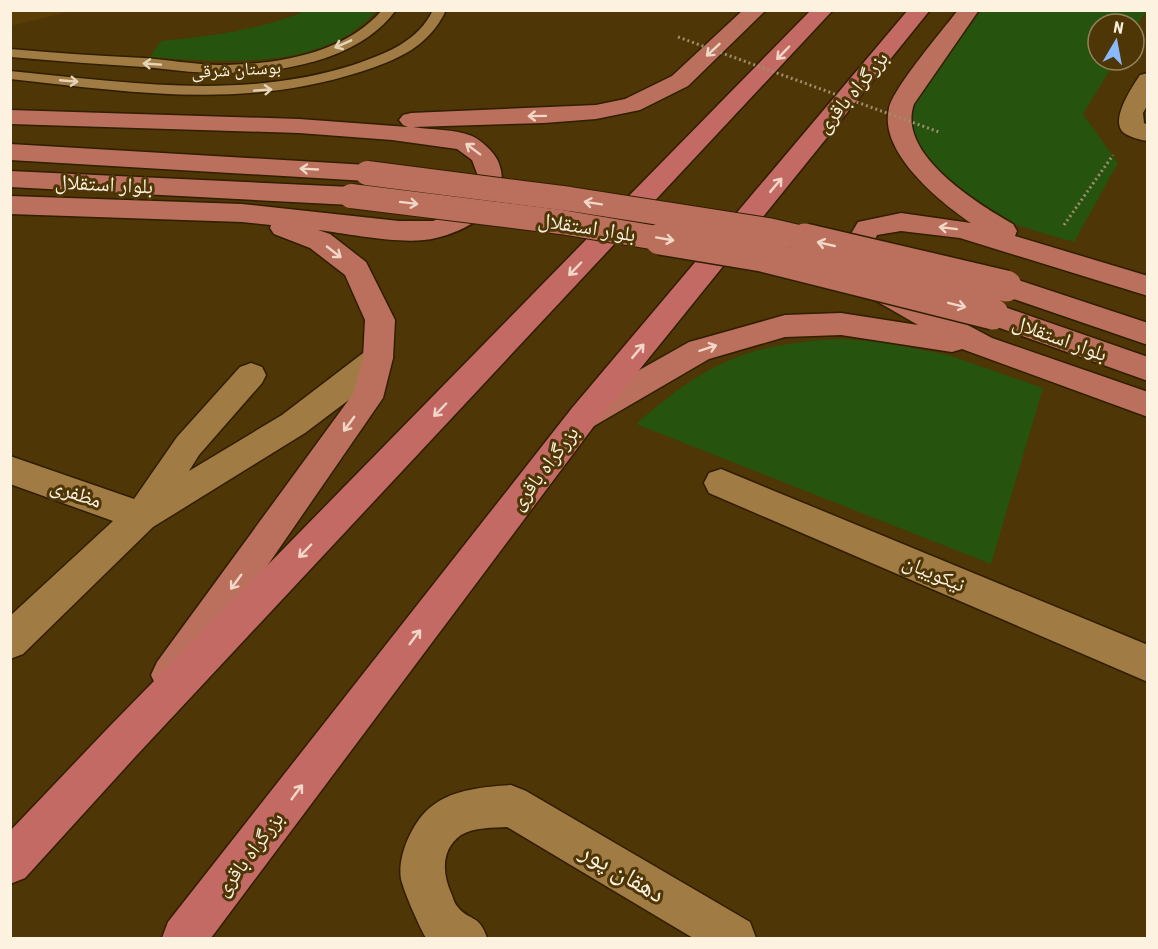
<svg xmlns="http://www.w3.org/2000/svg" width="1158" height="949" font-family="'Roboto Condensed','Noto Naskh Arabic',sans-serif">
  <rect width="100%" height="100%" fill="#4f3606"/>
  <path fill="#5a3e06" d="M11,10h61v1l-61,15z"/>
  <g fill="#26530e">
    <path d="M305,11h71c-52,61 -155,51 -226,46l11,-16c49,-5 99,-11 144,-30z"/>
    <path d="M981,11h165l-12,19v-6h-36v36h18l-33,54 35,49 -44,79c-27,-8 -57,-15 -83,-28 -30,-15 -82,-64 -80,-101 0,-4 2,-9 3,-13z"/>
    <path d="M843,339l37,3 68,13 95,33 -52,176 -355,-140c71,-62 113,-81 207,-85z"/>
  </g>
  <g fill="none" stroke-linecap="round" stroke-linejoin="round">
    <defs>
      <g id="service">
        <path d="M382,10h14c-38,52 -119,64 -180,63 -24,0 -48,-4 -73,-6 -44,-3 -88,-6 -133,-10v-8c45,4 89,7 134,9 24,2 48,6 73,7 56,0 127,-10 165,-55z"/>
        <path d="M433,10h13c-17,37 -49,50 -86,62 -119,38 -229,20 -350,7v-8c117,11 229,30 343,-6 32,-11 65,-23 80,-55z"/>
      </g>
      <g id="minor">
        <path d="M1148,73v31l-5,9 1,10 4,2v16c-8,-1 -18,-4 -24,-8 -15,-12 8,-46 16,-58z"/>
        <path d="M378,346l11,4 4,8 -4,8 -27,24 -57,43 -152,94 -130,127 -13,5v-43l103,-95 -103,-37v-28l124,43 43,-62 63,-70 11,-4 11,4 4,8 -4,8 -63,72 -10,16 93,-56 85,-65z"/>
        <path d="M721,469l427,176v37l-439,-189 -5,-10 5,-10z"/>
        <path d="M511,785l15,6 224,131 6,16h-63l-186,-111c-14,1 -33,0 -46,8 -20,14 -19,38 -10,58 2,4 3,10 6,13 12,16 22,7 30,32h-61c-6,-10 -22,-46 -25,-59 -4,-23 12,-59 31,-73 22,-17 53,-19 79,-21z"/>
      </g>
      <g id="primary">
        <path d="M743,10h23l-78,76 -48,24 -44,9 -52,4 -131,4c18,3 42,2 59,9 10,5 21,15 26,25 17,41 -26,69 -62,77 -30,8 -86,-4 -118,-8l12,4 36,28 29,58 -2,38 -10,40 -200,290 -13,6 -13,-6 -6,-13 6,-13 196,-268 10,-36 2,-38 -20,-45 -35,-27 -36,-14 -4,-6 1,-3 -29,-3 -232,-8v-18l232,8 157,17h34l24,-11 17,-18 4,-16 -6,-16 -15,-11 -65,-9 -93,-7 -289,-9v-14l289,9 109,8 -5,-2 -4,-5 4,-5 8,-2 185,-8 29,-6 47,-23z"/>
        <path d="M958,10h21l-65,94c-18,50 64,100 99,120l4,7 -2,5 133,40v20l-188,-58 -59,-7 -24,4 -4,9 3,23 15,17 101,54 156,54v25l-186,-68 -10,3 -111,-17 -56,2 -76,22 -115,67 -11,4 -11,-4 -5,-9 5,-9 117,-66 11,-3 85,-24 56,-2 77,12 -47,-27 -18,-21 -4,-7 -4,-26 13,-22 43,-9 70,10c-31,-21 -93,-71 -82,-115 5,-21 53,-77 69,-98z"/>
        <path d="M10,144l357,21 9,2 4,6 -4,6 -9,2 -357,-21z"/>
        <path d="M10,171l341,16 9,3 4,6 -4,6 -9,3 -341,-18z"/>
        <path d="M1006,276l142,47v22l-152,-52 -4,-7 4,-7z"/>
        <path d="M993,303l155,54v24l-165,-59 -4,-8 4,-8z"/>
      </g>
      <g id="trunk">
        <path d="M811,10h22l-697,746 -111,122 -15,6v-53l98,-103z"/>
        <path d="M908,10h22l-336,416 -383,512h-49l6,-16 404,-514z"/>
      </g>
    </defs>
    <use href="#service" stroke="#301e01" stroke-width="3"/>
    <use href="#minor" stroke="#301e01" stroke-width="3"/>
    <use href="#primary" stroke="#301e01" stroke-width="3"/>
    <use href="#trunk" stroke="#301e01" stroke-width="3"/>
    <path stroke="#a08d6b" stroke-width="3" stroke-dasharray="2 3" stroke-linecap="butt" d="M1064,225l49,-70"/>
    <use href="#service" fill="#a07c44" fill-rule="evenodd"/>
    <use href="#minor" fill="#a07c44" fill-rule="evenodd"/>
    <use href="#primary" fill="#bb6f5d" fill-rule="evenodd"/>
    <use href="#trunk" fill="#c46a65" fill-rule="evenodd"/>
    <defs>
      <g id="primary-bridge-far1">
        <path d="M367,173l203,26 198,31 43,10"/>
        <path d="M351,196l210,26 108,18"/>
      </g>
      <g id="primary-bridge">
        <path d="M660,239l102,17 231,58"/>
        <path d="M805,239l201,47"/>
      </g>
    </defs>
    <use href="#primary-bridge-far1" stroke="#301e01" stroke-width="26" stroke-linecap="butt"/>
    <use href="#primary-bridge" stroke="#301e01" stroke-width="34" stroke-linecap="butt"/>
    <path stroke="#a08d6b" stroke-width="3" stroke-dasharray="2 3" stroke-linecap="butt" d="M678,37l261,95"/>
    <use href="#primary-bridge-far1" stroke="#bb6f5d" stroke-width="24"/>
    <use href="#primary-bridge" stroke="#bb6f5d" stroke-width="31"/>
  </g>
  <defs><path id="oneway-shaft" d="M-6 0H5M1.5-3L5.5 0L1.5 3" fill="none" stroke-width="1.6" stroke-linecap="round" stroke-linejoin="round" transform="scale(1.5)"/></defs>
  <g stroke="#e6d4b9">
    <use href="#oneway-shaft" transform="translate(343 44) rotate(156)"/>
    <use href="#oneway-shaft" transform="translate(152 64) rotate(-176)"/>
    <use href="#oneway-shaft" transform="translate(69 81) rotate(5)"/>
    <use href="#oneway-shaft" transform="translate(263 90) rotate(-4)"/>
  </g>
  <g stroke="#f0d7c6">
    <use href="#oneway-shaft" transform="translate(713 50) rotate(137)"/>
    <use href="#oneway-shaft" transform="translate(537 116) rotate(179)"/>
    <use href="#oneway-shaft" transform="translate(473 149) rotate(-143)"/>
    <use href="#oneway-shaft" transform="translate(309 169) rotate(-177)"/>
    <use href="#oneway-shaft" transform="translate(409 203) rotate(7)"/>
    <use href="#oneway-shaft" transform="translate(593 203) rotate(-171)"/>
    <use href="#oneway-shaft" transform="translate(948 228) rotate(-173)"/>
    <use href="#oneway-shaft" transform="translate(665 239) rotate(10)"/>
    <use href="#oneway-shaft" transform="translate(826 244) rotate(-167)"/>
    <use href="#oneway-shaft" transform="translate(334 252) rotate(38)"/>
    <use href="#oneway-shaft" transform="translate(957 305) rotate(14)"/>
    <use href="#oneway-shaft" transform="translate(708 348) rotate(-18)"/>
    <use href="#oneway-shaft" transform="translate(349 424) rotate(126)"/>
    <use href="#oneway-shaft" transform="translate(236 582) rotate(126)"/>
  </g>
  <g stroke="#f2d6c7">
    <use href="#oneway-shaft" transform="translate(783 53) rotate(134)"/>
    <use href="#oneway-shaft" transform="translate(776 185) rotate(-50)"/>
    <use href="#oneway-shaft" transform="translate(575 269) rotate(134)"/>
    <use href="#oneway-shaft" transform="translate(638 351) rotate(-50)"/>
    <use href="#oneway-shaft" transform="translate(440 410) rotate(134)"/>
    <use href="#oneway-shaft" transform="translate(305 551) rotate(134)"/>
    <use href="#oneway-shaft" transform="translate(415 637) rotate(-53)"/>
    <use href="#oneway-shaft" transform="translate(297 792) rotate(-53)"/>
  </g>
  <g text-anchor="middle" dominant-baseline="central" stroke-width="6" stroke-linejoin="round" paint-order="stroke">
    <g font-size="18" fill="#fdf1e0" stroke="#4f3606">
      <text transform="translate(236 69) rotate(-3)">بوستان شرقی</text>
    </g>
    <g font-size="21" fill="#fdf1e0" stroke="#4f3606">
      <text transform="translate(852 92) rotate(-50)">بزرگراه باقری</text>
      <text transform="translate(104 184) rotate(3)">بلوار استقلال</text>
      <text transform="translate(587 227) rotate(9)">بلوار استقلال</text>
      <text transform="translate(1060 338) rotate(20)">بلوار استقلال</text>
      <text transform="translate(544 468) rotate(-53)">بزرگراه باقری</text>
      <text transform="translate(76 493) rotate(19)">مظفری</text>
      <text transform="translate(934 573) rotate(23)">نیکوییان</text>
      <text transform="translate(249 854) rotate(-53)">بزرگراه باقری</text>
    </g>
    <g font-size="26" fill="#fdf1e0" stroke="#4f3606">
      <text transform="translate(623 872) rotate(31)">دهقان پور</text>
    </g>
  </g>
  <rect width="1158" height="949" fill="none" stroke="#fdf1e0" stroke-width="24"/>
  <g transform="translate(1116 42) rotate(10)"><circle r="28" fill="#4f3606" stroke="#95815d" stroke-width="1.5"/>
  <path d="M0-4.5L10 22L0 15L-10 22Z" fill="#8bbafc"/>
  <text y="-9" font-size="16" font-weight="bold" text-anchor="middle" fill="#fdf1e0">N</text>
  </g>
</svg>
